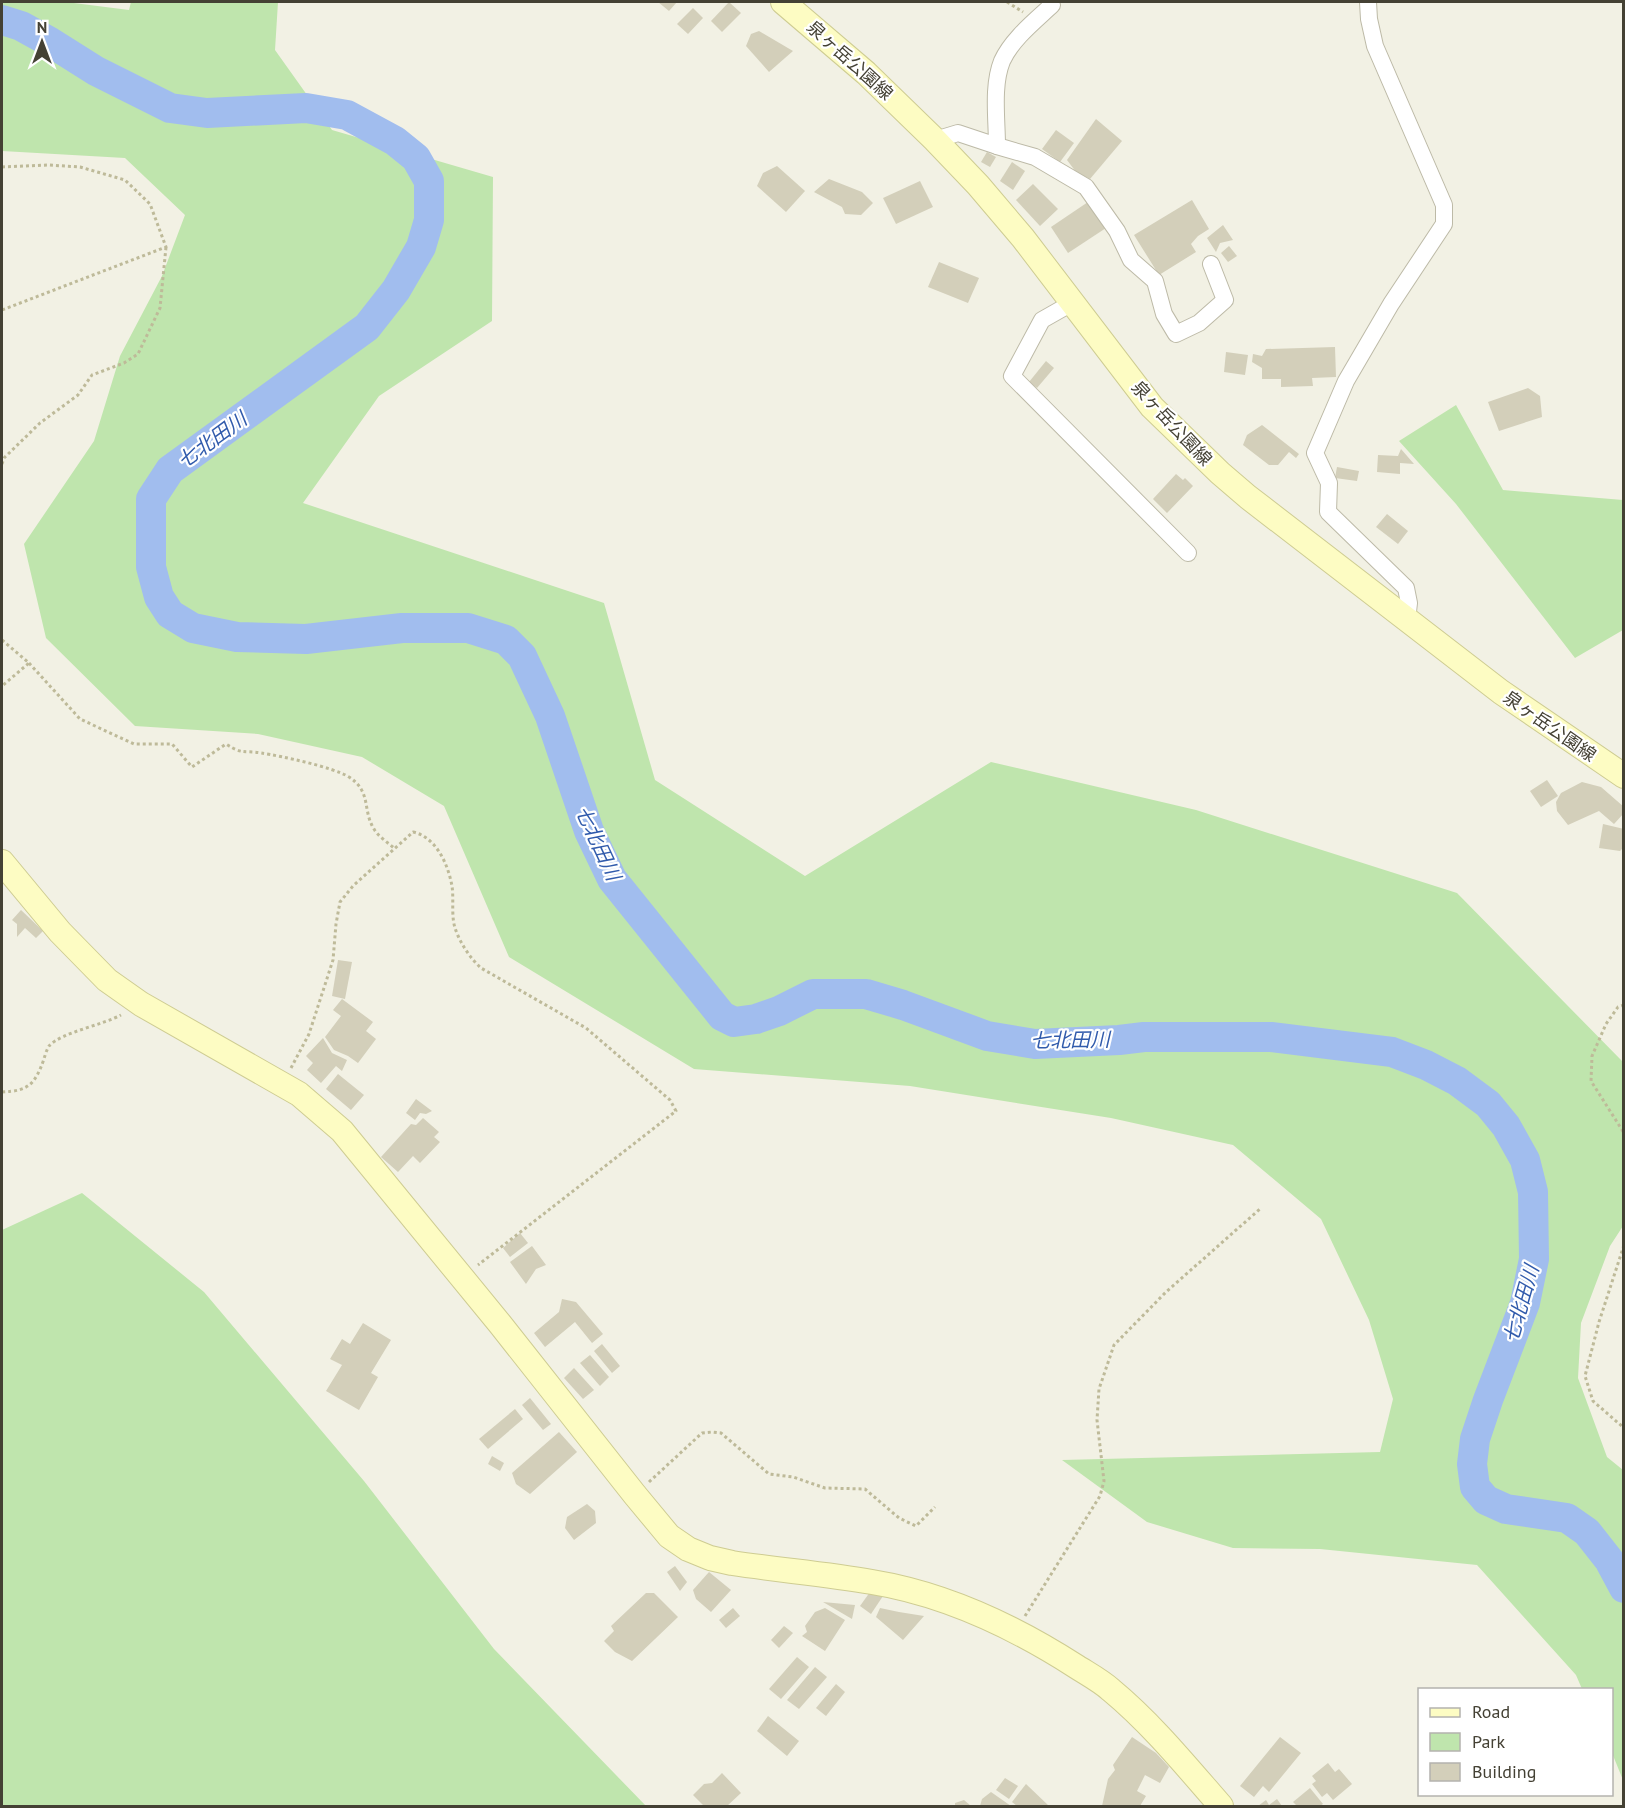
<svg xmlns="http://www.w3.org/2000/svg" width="1625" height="1808" font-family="'PT Sans','Noto Sans JP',sans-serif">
  <rect width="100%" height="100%" fill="#f2f1e4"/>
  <g fill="#bfe5ad">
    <path d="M2,2h64l63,8 2,-8h147l-3,48 57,80 161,47 -1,144 -113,75 -76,107 301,100 51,177 150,96 186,-114 205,48 261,83 166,169v164l-13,20 -29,77 -3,55 29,79 16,13v310l-11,-27v-63l-30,-1 -6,-14 -99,-110 -157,-16 -87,-1 -86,-26 -85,-62 318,-8 13,-53 -24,-79 -48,-101 -88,-74 -122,-27 -201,-32 -216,-17 -185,-112 -65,-151 -82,-49 -104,-23 -123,-8 -89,-88 -22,-94 70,-103 26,-85 42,-80 23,-61 -60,-57 -123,-7z"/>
    <path d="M1456,405l47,85 120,10v130l-48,28 -119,-154 -57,-63z"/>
    <path d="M82,1193l122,99 160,189 130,168 152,157h-644v-576z"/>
  </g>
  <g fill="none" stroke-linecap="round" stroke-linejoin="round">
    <path stroke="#a1bdee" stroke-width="30" d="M2,20l19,6 29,16 46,29 74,37 37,5 99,-5 41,7 48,26 21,17 13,23v39l-8,27 -25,43 -29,37 -197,143 -19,29v68l8,30 11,17 23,14 44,9 69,2 96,-11h66l38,12 16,16 28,60 39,115 23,48 110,137 12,6 22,-3 23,-8 34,-17h53l37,11 84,31 48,8 84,-4 25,-3h127l121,15 34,13 31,16 31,23 18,22 19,34 8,32 1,67 -9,44 -37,97 -13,39 -3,25 3,23 11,13 20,9 61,9 20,14 22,28 15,28"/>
  </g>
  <g fill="#d3cfba">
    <path d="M658,2h19l-8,9z"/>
    <path d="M729,2l12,11 -19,19 -11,-11z"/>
    <path d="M693,8l10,10 -15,16 -11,-10z"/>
    <path d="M759,31l34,20 -24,21 -23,-26 5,-12z"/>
    <path d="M1096,119l26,22 -32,38 -14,-7 -9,-12z"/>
    <path d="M1056,130l18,13 -14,19 -18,-13z"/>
    <path d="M987,152l9,5 -6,10 -9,-5z"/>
    <path d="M1012,162l13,9 -12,19 -13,-9z"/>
    <path d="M777,166l28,25 -19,21 -29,-26 6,-13z"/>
    <path d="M829,179l33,13 11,11 -12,12 -16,-1 -3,-7 -28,-15z"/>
    <path d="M920,181l13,26 -37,17 -13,-26z"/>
    <path d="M1033,184l25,25 -18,17 -24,-26z"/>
    <path d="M1192,200l17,29 -11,7 -7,8 5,8 -37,23 -25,-40z"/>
    <path d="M1088,202l18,26 -38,25 -17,-26z"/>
    <path d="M1223,225l10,15 -13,3 -4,9 -9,-14z"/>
    <path d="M1229,246l8,10 -9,6 -7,-9z"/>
    <path d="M939,262l40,16 -11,25 -40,-16z"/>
    <path d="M1335,347l1,30 -24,1 1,8 -32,1v-8h-19v-11l-10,-6 1,-8 9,2 4,-7z"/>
    <path d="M1226,352l22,3 -3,20 -21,-3z"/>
    <path d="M1046,361l8,7 -17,20 -8,-6z"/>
    <path d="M1528,388l12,8 2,21 -43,14 -11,-29z"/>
    <path d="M1262,425l37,29 -3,4 -7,-6 -11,13h-9l-26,-20 4,-10z"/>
    <path d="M1401,449l13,15 -14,-1v11l-23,-2 1,-17 20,1z"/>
    <path d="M1337,467l22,4 -2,10 -22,-3z"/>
    <path d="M1176,474l7,6 2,-2 8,8 -26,27 -14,-14z"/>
    <path d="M1387,514l21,17 -10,13 -22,-17z"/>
    <path d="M1547,780l11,16 -17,11 -11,-16z"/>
    <path d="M1582,782l19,5 23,20v6l-10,11 -15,-13 -31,14 -11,-14 -1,-9 5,-9z"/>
    <path d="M1603,824l21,5v18l-4,4 -21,-3z"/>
    <path d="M21,910l22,21 -7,7 -11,-10 -8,9v-13l-5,-4z"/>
    <path d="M338,960l14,2 -7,37 -13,-3z"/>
    <path d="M342,999l31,23 -7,9 10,8 -18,24 -10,-7 -14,-6 -9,-13 16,-21 -8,-6z"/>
    <path d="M323,1038l9,15 15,7 -5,11 -6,-5 -15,17 -14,-13 6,-7 -7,-7z"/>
    <path d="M338,1074l26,21 -13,15 -25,-21z"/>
    <path d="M416,1099l16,12 -6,3 -6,-1 -5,7 -9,-7z"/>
    <path d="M423,1118l16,14 -5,5 6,5 -20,21 -7,-7 -15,16 -17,-15 30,-33 5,1z"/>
    <path d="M520,1233l8,10 -18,14 -7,-9z"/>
    <path d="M532,1246l14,19 -10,4 -10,15 -16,-22z"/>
    <path d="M562,1299l14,3 27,32 -11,9 -17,-21 -30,25 -11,-14 25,-21z"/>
    <path d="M363,1323l28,17 -20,33 7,4 -19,33 -33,-19 16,-26 -12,-6 12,-20 8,5z"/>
    <path d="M602,1344l18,22 -8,7 -18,-22z"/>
    <path d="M590,1355l19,22 -9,9 -20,-23z"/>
    <path d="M574,1368l20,22 -11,9 -19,-21z"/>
    <path d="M530,1398l21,26 -8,6 -21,-25z"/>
    <path d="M515,1409l8,10 -35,30 -9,-10z"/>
    <path d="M559,1432l18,20 -47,42 -14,-10 -4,-11z"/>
    <path d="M492,1456l12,7 -4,8 -12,-7z"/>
    <path d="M587,1504l8,7 1,12 -22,17 -9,-12 2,-11z"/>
    <path d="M675,1566l12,16 -7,9 -13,-19z"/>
    <path d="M709,1572l22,18 -20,22 -15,-13 -3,-9z"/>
    <path d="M875,1585l10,8 -14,21 -11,-8z"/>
    <path d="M646,1593h8l24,24 -46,44 -17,-9 -11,-11 10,-10 -3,-5z"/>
    <path d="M823,1602l32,3 -3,14z"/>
    <path d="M733,1608l7,8 -14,12 -7,-8z"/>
    <path d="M825,1608l20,12 -20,31 -23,-15 5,-4 -2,-6 10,-14z"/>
    <path d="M880,1608l19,4 25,4 -21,24 -27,-23z"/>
    <path d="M784,1626l9,7 -14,15 -8,-8z"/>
    <path d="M797,1657l12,10 -28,32 -12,-10z"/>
    <path d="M815,1667l12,10 -28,32 -12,-9z"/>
    <path d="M836,1684l9,8 -19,24 -10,-8z"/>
    <path d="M768,1716l31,25 -12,15 -30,-25z"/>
    <path d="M1132,1737l24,16 13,14 -9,16 -15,-8 -8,16 9,5 -6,10h-38l6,-27 7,-9 -2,-5z"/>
    <path d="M1280,1737l21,16 -32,39 -6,-6 -9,11 -14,-11z"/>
    <path d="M1328,1763l7,9 4,-3 13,15 -19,16 -6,-7 -5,4 -10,-13 4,-3 -4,-5z"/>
    <path d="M722,1773l19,20 -14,13h-23l-11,-11 11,-11 8,-1z"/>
    <path d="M1005,1778l13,8 -9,13 -13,-9z"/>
    <path d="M1026,1784l23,22h-32l-5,-4z"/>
    <path d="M1310,1788l13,16 -3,2h-23l-4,-4z"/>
    <path d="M991,1792l20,14h-31l2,-7z"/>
    <path d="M1277,1799l5,7h-24l8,-6 3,5z"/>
    <path d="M964,1800l7,6h-16v-3z"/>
  </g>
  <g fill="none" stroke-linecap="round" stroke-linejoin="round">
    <defs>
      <g id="street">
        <path d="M1368,2l1,17 6,27 69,159v19l-53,80 -45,77 -31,72 14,30 -1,29 78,76 3,15 -2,17"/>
        <path d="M935,140l23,-7 39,13c0,-27 -5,-60 5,-85 10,-22 33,-40 50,-56"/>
        <path d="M997,146l38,11 51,30 31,44 14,29 24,21 9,33 12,20 23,-11 26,-23 -14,-36"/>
        <path d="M1072,303l-30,17 -30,56 176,177"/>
      </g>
      <g id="secondary">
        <path d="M783,2l83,71 69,67 43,45 45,53 129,169 68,66 28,24 253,195 123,84"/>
        <path d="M2,862l58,70 47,48 34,24 158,90 43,37 158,193 135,171 34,41 19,13 22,9 22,5c46,7 94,11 140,19 73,12 143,45 205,85 11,7 24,14 34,23 41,34 75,76 110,116"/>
      </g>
    </defs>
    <use href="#street" stroke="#bdbaa7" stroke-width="18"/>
    <use href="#secondary" stroke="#cecc92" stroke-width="26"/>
    <g stroke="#beba99" stroke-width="3" stroke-dasharray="3 3" stroke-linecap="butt">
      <path d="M1007,2l16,10"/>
      <path d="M2,167l46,-2 32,2 45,13 25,24 16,43 -164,63"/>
      <path d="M2,464l2,-6 36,-35 38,-28 14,-20 32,-12 14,-9 22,-46 6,-61"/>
      <path d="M2,640l27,23 -27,23"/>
      <path d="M29,663l51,56 54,25h38l20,23 34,-23c17,11 17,6 35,9 20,3 72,14 88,24 23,15 13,33 25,52 4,7 13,13 20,19"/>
      <path d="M1624,1005l-6,2 -12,17 -14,32 -1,25 33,52"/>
      <path d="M291,1068l18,-34 24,-74 3,-36 4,-22 13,-16 60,-54c23,5 35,32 39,54 2,13 -1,29 3,42 5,15 15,30 26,40l105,60 84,72 6,11 -198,154"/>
      <path d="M2,1092c27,-1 33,-8 42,-33 1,-4 3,-10 5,-13 13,-14 54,-21 72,-31"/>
      <path d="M1624,1245l-25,77 -14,54 8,25 31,27"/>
      <path d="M649,1482l53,-49 10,-1 9,1 48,41 24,3 32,11 40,1 34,29 17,8 19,-19"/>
      <path d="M1025,1616l75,-120 4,-15 -7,-61 2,-31 15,-44 52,-53 95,-84"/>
    </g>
    <use href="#street" stroke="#fff" stroke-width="16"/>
    <use href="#secondary" stroke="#fdfcc3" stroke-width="24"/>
  </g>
  <g text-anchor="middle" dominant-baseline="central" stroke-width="4.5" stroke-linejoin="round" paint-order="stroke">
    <g font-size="18" fill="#444134" stroke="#fff">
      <text transform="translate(850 60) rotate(42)">泉ヶ岳公園線</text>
      <text transform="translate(1172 423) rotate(47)">泉ヶ岳公園線</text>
      <text transform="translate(1550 726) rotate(35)">泉ヶ岳公園線</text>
    </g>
    <g font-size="20" font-style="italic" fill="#315bac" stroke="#fff">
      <text transform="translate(212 440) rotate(-36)">七北田川</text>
      <text transform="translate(598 843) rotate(65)">七北田川</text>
      <text transform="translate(1070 1040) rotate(-1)">七北田川</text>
      <text transform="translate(1521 1304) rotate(-74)">七北田川</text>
    </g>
  </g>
  <rect width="1625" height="1808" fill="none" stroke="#444134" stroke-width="6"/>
  <rect x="1418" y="1688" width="195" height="108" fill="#ffffff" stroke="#b4b3ae" stroke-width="1.5"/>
  <rect x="1430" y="1708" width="30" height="9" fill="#fdfcc3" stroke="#b4b3ae" stroke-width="1.5"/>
  <text x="1472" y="1718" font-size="18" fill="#444134">Road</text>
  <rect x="1430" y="1733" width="30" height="18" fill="#bfe5ad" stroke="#b4b3ae" stroke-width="1.5"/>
  <text x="1472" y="1748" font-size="18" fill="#444134">Park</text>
  <rect x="1430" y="1763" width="30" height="18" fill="#d3cfba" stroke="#b4b3ae" stroke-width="1.5"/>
  <text x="1472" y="1778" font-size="18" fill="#444134">Building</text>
  <g transform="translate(42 42)" stroke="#ffffff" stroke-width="4.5" paint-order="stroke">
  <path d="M0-4.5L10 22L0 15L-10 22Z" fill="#444134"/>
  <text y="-9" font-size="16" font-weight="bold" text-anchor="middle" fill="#444134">N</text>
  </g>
</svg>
